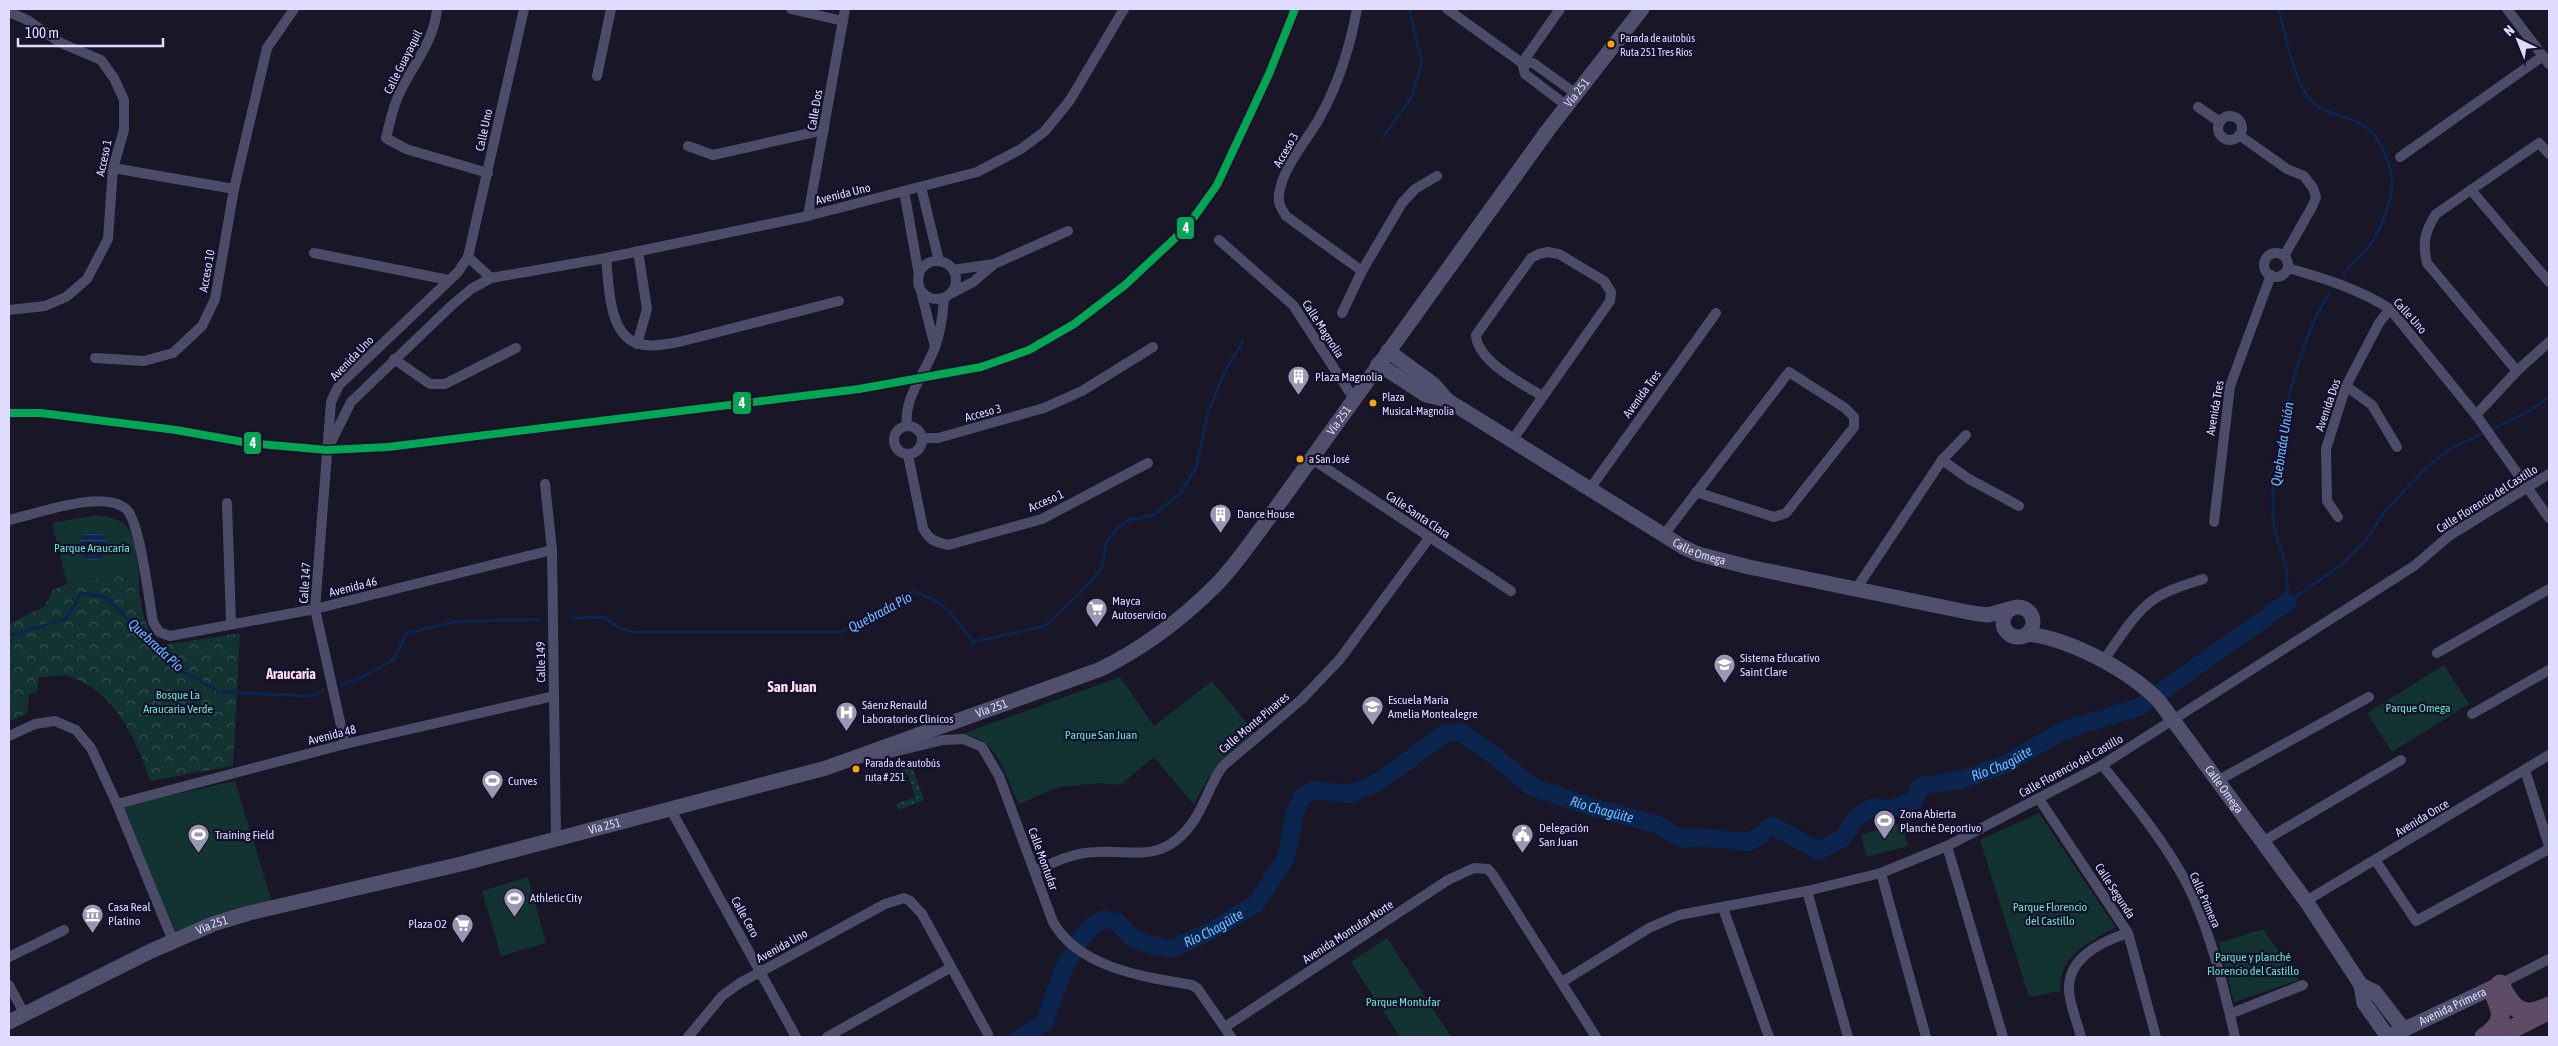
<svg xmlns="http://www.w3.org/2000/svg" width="2558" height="1046" font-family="'Asap Condensed',sans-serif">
  <defs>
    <pattern id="forest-crowns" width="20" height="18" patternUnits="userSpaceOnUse" patternTransform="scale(1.25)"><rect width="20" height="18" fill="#133333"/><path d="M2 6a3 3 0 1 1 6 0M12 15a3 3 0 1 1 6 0" fill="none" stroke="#355052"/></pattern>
    <pattern id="garden-dots" width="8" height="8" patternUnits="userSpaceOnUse" patternTransform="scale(1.25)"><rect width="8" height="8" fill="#133333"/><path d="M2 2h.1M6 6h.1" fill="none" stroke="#355052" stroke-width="1.8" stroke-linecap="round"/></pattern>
    <pattern id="water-rules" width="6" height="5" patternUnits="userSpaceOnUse" patternTransform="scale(1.25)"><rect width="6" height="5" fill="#0b254e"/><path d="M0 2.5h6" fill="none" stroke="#2e4469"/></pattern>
  </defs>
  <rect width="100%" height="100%" fill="#191627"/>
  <g fill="#133333">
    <path d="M97,515c40,4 36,24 42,57l-72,12 -15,-61z"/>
    <path d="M2444,665l25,39 -77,48 -25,-39z"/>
    <path d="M1120,677l34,49 58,-45 43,52c-26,21 -48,40 -61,72l-40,-48 -34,28 -19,-2 -42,4 -40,17c-10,-19 -18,-52 -38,-64 -5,-3 -13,-4 -19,-6z"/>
    <path d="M235,781l37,121 -100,31 -50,-127z"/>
    <path d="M2039,813l76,114c-29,19 -55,25 -55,64l-31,6 -49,-157z"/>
    <path d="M1902,823l6,23 -41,11 -6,-22z"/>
    <path d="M528,877l18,66 -45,13 -19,-65z"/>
    <path d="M2263,929l36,51 -65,22 -15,-59z"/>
    <path d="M1387,938l64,99h-51l-49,-75z"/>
  </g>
  <path fill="url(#forest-crowns)" d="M139,572c-1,25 3,49 17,70l8,3 76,-12 -7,133 -83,15c-13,-41 -35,-90 -80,-104 -9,-3 -22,0 -31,0l-2,15 -8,2 -2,19 -18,9v-98l36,-18 8,-16 14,-6z"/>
  <path fill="url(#garden-dots)" d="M912,767l12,33 -25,10 -3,-6 19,-7 -7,-23 -31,11 -2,-6z"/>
  <circle fill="url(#water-rules)" cx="93" cy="546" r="14"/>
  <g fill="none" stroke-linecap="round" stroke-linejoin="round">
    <g stroke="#0b254e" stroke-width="3">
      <path d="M2278,9c10,29 12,63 31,89 12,16 38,17 54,27 17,10 29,41 29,60 -1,19 -10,41 -20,57 -7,12 -20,20 -28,32"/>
      <path d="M1383,137l28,-39 11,-35 -13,-54"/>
      <path d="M2288,601c-1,-11 0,-23 -2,-34 -2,-13 -9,-24 -11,-36 -11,-55 22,-193 55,-238"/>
      <path d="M2288,602l52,-36 26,-26 19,-29 38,-40 25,-21 83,-40 18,-13"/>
      <path d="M571,618l33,-1 17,12 13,3h207l32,-14 40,-27c34,12 40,24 60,51l72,-16 37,-35 19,-22 6,-27 10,-14 12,-8 23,-4 28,-22 16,-26 12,-56 16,-39 19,-32"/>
      <path d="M9,636l57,-17 15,-26 25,4 72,72 42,23 88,4 15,-5"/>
      <path d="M341,685l20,-7 32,-18 14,-27 48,-11 86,-3"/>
    </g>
    <path stroke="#0b254e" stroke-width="18" id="s1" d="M1020,1037l24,-14 19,-52 15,-28 14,-18 13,-6 13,4 12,13 18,8 23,5 38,-17 47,-28 30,-46 9,-45 7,-16 11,-7 37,4 27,-11 67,-49 16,-2 36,25 36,30 59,20 65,17 26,15 13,-2 54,5 24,-16 45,25 25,-13 12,-19 18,-12 17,2 24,-8 6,-15 42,-6 46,-17 51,-31 80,-25 149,-105"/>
    <g stroke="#4c4b68" stroke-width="10">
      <path d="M437,9c-3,32 -22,53 -36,81 -8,15 -11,32 -15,48l20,11 82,24"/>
      <path d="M791,9l52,12"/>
      <path d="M1357,9c-7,38 -18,74 -37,108 -13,24 -38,50 -41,78 -1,9 2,13 7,21l76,55"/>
      <path d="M1447,9l75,54"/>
      <path d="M2507,9l42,55"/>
      <path d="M9,12l18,8 34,23 40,17 13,18 10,22v30l-11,38 -5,71 -21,40 -21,18 -21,9 -36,4"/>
      <path d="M1522,63l38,-54"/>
      <path d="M1522,63l3,11 41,31"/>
      <path d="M1522,63h11l42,30"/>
      <path d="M597,76l14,-67"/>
      <path d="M2198,107l22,15"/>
      <circle cx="2230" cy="128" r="12"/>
      <path d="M2239,135l48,34 17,7 9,12 3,9 -4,10 -28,49"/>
      <path d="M688,146l25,9 111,-25"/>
      <path d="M2400,157l143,-101"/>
      <path d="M113,168l121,21"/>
      <path d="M921,187l18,74"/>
      <path d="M2471,190l78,92"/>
      <path d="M904,191l15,84"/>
      <path d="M808,216l37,-207"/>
      <path d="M1219,240l74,65 61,94"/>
      <path d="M314,253l135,27"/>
      <circle cx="2276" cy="265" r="12"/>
      <path d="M468,257l23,21"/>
      <path d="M606,258c3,26 2,74 30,85 14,5 30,1 43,-1l160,-41"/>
      <circle cx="937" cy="280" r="19"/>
      <path d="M2288,268c35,10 71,21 102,41l86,106 73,103"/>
      <path d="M953,270l41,-6 74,-33"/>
      <path d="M921,291l14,56"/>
      <path d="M952,293l21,-11 20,-17"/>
      <path d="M1342,313l20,-42 40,-68 13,-14 22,-13"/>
      <path d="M637,344l10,-35 -9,-58"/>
      <path d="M95,358l49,3 29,-8 29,-27 13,-27 19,-110 33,-141 27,-39"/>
      <path d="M394,359l36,25h15l71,-36"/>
      <path d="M2517,371l-90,-108c-5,-20 -2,-32 9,-49l103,-71 10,11"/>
      <path d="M2346,386l26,19 25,42"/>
      <path d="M2476,415l41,-44 32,-29"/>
      <path d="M907,426c-4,-28 19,-54 28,-79 6,-16 8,-33 9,-49"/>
      <circle cx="908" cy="440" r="14"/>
      <path d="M922,438h16l106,-30 38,-17 71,-44"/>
      <path d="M1511,442l99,-141 1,-9 -7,-11 -45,-27 -11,-2 -9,2 -8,4 -55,77c1,26 45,48 66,61"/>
      <path d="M327,450l24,-48 100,-96 20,-17 20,-11 115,-20 202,-42 169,-44 44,-23 24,-18 25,-31 54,-91"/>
      <path d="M908,455l15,73c6,12 12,14 25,17l94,-26 106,-56"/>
      <path d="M1312,459l199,132"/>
      <path d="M1942,460l27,19 50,27"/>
      <path d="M545,484l7,66 4,289"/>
      <path d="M1589,490l127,-177"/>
      <path d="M227,503l4,120"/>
      <path d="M2338,517l-11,-16 -1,-52 20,-63 33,-63 11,-14"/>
      <path d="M9,520c27,-6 96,-32 118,-10 13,13 22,90 26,112l6,10 11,4 145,-27 237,-59"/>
      <path d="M2214,522l16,-136 41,-111"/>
      <path d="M1663,536l126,-164 56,36 9,9v10l-68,86 -12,4 -78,-25"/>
      <path d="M1856,589l86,-129 24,-25"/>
      <path d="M2437,653l112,-64"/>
      <path d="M2103,661c14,-19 28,-43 46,-58 16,-13 36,-18 54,-24"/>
      <path d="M2472,714l77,-44"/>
      <path d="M9,736l26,-12 20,-3 21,9 15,18 26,56 56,137"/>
      <path d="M345,744l-30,-135 16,-207 8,-17 119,-113 10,-15 56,-248"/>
      <path d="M877,756l66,-16 20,-1 19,8 17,29 54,146c26,46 91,55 139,63l6,4 33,48"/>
      <path d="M2102,765c31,38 68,83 89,127 21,46 33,96 44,145"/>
      <path d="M2525,770l24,76"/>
      <path d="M2217,781l152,-84"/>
      <path d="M2039,799l89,134 28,104"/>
      <path d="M117,804l228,-60 209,-48"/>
      <path d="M671,810l125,227"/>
      <path d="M2262,842l139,-82"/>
      <path d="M1947,846l56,191"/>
      <path d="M2376,861l40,60 133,-72"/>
      <path d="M1035,871c19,-9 40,-19 62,-19 35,-2 60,10 88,-20 18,-19 23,-46 38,-66l79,-67 38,-40 89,-121"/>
      <path d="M1881,873l45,164"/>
      <path d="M1807,891l41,146"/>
      <path d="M2306,901l243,-146"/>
      <path d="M1723,908l46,129"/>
      <path d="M9,957l55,-27"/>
      <path d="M1562,982l87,-54 30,-13 128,-24 74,-18 66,-27 155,-81 312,-199 35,-30 100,-62"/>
      <path d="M2500,984l49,-25"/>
      <path d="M9,985l15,28"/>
      <path d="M2230,1014l73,-29"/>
      <path d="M1225,1027l223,-147 26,-12 14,1 5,6 103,162"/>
      <path d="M688,1037l34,-41 18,-13 145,-79 19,-6 6,3 12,13 66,120"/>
      <path d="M827,1037l123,-69"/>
      <path d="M2081,1037c-3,-13 -13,-36 -12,-49 0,-31 34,-47 59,-55"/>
    </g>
    <g stroke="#504f6d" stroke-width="15">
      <path id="s2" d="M1388,351l45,33 14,16 236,147 15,7 51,13 223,46 16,2 21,-6"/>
      <path d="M1378,364l48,31 21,5"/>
      <circle cx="2018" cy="622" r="15"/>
      <path id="s3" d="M2027,634c43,5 102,36 132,67l147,200 55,84 3,18 24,34 112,-53"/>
      <path d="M2361,985l14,7 29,38"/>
      <path id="s4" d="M9,1022l142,-71 62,-27 36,-11 212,-49 365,-96 275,-99c42,-21 81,-50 114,-83 18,-18 33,-40 48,-60l285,-396 94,-121"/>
    </g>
    <g stroke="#5e4c66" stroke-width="19">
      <path d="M2500,984c12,24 21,36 49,22"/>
      <path d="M2484,1037c23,-15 18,-26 8,-47"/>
      <path d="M2496,1037l50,-25"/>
    </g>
    <defs>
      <path id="rail-1" d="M9,413h32l135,17 73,13 78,7 61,-3 471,-58 122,-22 48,-17 45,-26 51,-39 62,-58 30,-42 52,-111 26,-65"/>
    </defs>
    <use href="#rail-1" stroke="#14102d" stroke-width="11"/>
    <use href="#rail-1" stroke="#00a651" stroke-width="8"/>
  </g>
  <defs>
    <symbol id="building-pin" viewBox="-11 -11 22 30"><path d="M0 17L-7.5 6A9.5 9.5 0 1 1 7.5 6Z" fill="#9a97b3" stroke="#14102d"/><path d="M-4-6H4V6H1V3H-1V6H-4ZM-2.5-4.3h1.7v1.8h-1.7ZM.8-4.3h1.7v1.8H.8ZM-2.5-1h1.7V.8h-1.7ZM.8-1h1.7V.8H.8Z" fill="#fff"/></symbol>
    <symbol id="supermarket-pin" viewBox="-11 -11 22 30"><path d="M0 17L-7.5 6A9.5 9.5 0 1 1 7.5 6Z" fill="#9a97b3" stroke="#14102d"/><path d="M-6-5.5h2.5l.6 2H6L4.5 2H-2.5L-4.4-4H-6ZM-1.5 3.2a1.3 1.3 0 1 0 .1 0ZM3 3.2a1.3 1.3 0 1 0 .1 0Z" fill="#fff"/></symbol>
    <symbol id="school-pin" viewBox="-11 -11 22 30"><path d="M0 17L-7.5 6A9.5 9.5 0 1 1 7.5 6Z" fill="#9a97b3" stroke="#14102d"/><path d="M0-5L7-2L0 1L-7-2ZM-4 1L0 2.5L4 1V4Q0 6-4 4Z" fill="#fff"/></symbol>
    <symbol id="hospital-pin" viewBox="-11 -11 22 30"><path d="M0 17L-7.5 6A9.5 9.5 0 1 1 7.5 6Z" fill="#9a97b3" stroke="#14102d"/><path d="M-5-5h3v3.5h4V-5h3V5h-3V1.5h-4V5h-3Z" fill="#fff"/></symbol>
    <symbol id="stadium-pin" viewBox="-11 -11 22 30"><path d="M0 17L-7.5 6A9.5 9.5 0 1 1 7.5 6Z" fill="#9a97b3" stroke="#14102d"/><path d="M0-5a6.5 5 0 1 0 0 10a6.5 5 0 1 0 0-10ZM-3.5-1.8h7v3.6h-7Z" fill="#fff"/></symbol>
    <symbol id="civic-pin" viewBox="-11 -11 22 30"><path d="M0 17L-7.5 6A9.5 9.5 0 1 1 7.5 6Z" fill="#9a97b3" stroke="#14102d"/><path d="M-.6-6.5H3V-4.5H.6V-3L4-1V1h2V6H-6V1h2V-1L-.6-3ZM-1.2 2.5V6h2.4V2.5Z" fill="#fff"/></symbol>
    <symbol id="museum-pin" viewBox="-11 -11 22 30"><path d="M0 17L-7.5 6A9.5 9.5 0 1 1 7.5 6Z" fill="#9a97b3" stroke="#14102d"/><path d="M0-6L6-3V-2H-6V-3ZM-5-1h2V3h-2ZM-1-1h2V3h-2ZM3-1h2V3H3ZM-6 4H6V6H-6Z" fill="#fff"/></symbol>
  </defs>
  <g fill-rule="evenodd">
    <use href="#building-pin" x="1286" y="364" width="25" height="34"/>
    <use href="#building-pin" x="1208" y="502" width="25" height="34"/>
    <use href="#supermarket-pin" x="1084" y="596" width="25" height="34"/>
    <use href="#school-pin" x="1712" y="652" width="25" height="34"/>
    <use href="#school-pin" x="1360" y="694" width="25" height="34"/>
    <use href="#hospital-pin" x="834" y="700" width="25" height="34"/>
    <use href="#stadium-pin" x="480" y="768" width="25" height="34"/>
    <use href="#stadium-pin" x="1872" y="808" width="25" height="34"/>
    <use href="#stadium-pin" x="186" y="822" width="25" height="34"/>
    <use href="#civic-pin" x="1510" y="822" width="25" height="34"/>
    <use href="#stadium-pin" x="502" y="886" width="25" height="34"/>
    <use href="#museum-pin" x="80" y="902" width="25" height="34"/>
    <use href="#supermarket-pin" x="450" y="912" width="25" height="34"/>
  </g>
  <g fill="#f7a600" stroke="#14102d" stroke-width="2">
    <circle cx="1611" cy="44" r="4.5"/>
    <circle cx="1373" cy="403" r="4.5"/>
    <circle cx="1300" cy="459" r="4.5"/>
    <circle cx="856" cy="769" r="4.5"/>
  </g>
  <g text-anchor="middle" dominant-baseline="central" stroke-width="4.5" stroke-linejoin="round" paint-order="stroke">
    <g font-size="11" fill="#dfdcff" stroke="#14102d" text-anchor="start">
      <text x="1620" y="38">Parada de autobús<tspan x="1620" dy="14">Ruta 251 Tres Ríos</tspan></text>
      <text x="1382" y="397">Plaza<tspan x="1382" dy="14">Musical-Magnolia</tspan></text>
      <text x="1309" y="459">a San José</text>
      <text x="865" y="763">Parada de autobús<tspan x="865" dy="14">ruta # 251</tspan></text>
    </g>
    <g font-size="12" fill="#dfdcff" stroke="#14102d">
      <text transform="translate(403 62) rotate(-63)">Calle Guayaquil</text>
      <text stroke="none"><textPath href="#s4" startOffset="1905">Vía 251</textPath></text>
      <text transform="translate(815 110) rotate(-80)">Calle Dos</text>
      <text transform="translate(484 130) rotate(-78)">Calle Uno</text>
      <text transform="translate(1286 150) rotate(-60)">Acceso 3</text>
      <text transform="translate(104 158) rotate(-78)">Acceso 1</text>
      <text transform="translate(843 194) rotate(-14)">Avenida Uno</text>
      <text transform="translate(207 271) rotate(-80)">Acceso 10</text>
      <text transform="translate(2410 316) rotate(48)">Calle Uno</text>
      <text transform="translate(1323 329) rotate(57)">Calle Magnolia</text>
      <text transform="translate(352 358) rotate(-46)">Avenida Uno</text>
      <text transform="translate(1642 394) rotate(-54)">Avenida Tres</text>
      <text transform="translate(2328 405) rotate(-71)">Avenida Dos</text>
      <text transform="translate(2215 408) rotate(-80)">Avenida Tres</text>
      <text transform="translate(983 413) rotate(-15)">Acceso 3</text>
      <text stroke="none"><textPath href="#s4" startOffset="1500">Vía 251</textPath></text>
      <text transform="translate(2487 499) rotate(-32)">Calle Florencio del Castillo</text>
      <text transform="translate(1046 501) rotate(-24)">Acceso 1</text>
      <text transform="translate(1418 515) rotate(34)">Calle Santa Clara</text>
      <text stroke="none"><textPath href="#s2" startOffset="372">Calle Omega</textPath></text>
      <text transform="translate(305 583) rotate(-86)">Calle 147</text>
      <text transform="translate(353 587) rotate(-14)">Avenida 46</text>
      <text transform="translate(541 662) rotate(-91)">Calle 149</text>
      <text stroke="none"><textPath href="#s4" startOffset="1035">Vía 251</textPath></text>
      <text transform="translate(1254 723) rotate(-40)">Calle Monte Pinares</text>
      <text transform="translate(332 735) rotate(-14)">Avenida 48</text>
      <text transform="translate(2071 766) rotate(-29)">Calle Florencio del Castillo</text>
      <text stroke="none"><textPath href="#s3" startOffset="260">Calle Omega</textPath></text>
      <text transform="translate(2422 818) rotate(-31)">Avenida Once</text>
      <text stroke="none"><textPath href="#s4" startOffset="630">Vía 251</textPath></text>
      <text transform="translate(1043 859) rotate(70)">Calle Montufar</text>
      <text transform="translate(2115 891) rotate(57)">Calle Segunda</text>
      <text transform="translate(2205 900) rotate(66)">Calle Primera</text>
      <text transform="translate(745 917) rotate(61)">Calle Cero</text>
      <text stroke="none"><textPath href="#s4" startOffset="225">Vía 251</textPath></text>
      <text transform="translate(1348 932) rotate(-33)">Avenida Montufar Norte</text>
      <text transform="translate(782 946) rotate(-29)">Avenida Uno</text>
      <text stroke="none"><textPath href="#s3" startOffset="630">Avenida Primera</textPath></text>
    </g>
    <g font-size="12" fill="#dfdcff" stroke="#14102d" text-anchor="start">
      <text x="1315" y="377">Plaza Magnolia</text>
      <text x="1237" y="514">Dance House</text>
      <text x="1112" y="601">Mayca<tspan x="1112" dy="14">Autoservicio</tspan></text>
      <text x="1740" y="658">Sistema Educativo<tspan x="1740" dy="14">Saint Clare</tspan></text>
      <text x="1388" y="700">Escuela María<tspan x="1388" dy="14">Amelia Montealegre</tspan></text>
      <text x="862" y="705">Sáenz Renauld<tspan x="862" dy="14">Laboratorios Clinicos</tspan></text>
      <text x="508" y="781">Curves</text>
      <text x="1900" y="814">Zona Abierta<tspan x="1900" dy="14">Planché Deportivo</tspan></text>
      <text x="1539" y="828">Delegación<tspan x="1539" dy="14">San Juan</tspan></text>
      <text x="215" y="835">Training Field</text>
      <text x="530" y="898">Athletic City</text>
      <text x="108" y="907">Casa Real<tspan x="108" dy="14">Platino</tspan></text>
      <text x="447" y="924" text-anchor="end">Plaza O2</text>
    </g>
    <g font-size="12" fill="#5fe8c3" stroke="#14102d">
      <text x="92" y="548">Parque Araucaría</text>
      <text x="178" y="695">Bosque La<tspan x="178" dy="14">Araucaria Verde</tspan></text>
      <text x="2418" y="708">Parque Omega</text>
      <text x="1101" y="735">Parque San Juan</text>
      <text x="2050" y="907">Parque Florencio<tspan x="2050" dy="14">del Castillo</tspan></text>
      <text x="2253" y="957">Parque y planché<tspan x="2253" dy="14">Florencio del Castillo</tspan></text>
      <text x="1403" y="1002">Parque Montufar</text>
    </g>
    <g font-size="14" font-style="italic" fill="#6abdff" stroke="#14102d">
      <text transform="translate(2282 444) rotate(-81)">Quebrada Unión</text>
      <text transform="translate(880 612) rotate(-28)">Quebrada Pío</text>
      <text transform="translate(156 645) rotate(43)">Quebrada Pío</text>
      <text stroke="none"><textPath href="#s1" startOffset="1234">Río Chagüite</textPath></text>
      <text stroke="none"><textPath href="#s1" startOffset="784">Río Chagüite</textPath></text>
      <text stroke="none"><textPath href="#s1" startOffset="274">Río Chagüite</textPath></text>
    </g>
    <g font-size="14" font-weight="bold" fill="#ffdef4" stroke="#14102d">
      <text x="291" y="674">Araucaria</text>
    </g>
    <g font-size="15" font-weight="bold" fill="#ffdef4" stroke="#14102d">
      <text x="792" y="686">San Juan</text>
    </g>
  </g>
  <g stroke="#14102d" stroke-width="2">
    <rect x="1176" y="216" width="19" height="24" rx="5" fill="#00a651"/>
    <rect x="732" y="391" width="20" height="24" rx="5" fill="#00a651"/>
    <rect x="243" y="431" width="19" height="24" rx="5" fill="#00a651"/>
  </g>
  <g font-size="14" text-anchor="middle" font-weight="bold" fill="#fff">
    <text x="1186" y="233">4</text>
    <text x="742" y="408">4</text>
    <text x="253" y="448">4</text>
  </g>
  <rect width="2558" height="1046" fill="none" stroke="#dfdcff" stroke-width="20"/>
  <g transform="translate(2518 40) rotate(317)" stroke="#14102d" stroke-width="4" paint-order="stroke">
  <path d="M0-4L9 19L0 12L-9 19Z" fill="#dfdcff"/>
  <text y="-8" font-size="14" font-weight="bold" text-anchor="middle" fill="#dfdcff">N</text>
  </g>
  <path d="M18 38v8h145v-8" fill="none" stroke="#dfdcff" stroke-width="2.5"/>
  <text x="25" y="38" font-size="15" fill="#dfdcff" stroke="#14102d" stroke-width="4" paint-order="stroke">100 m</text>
</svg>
